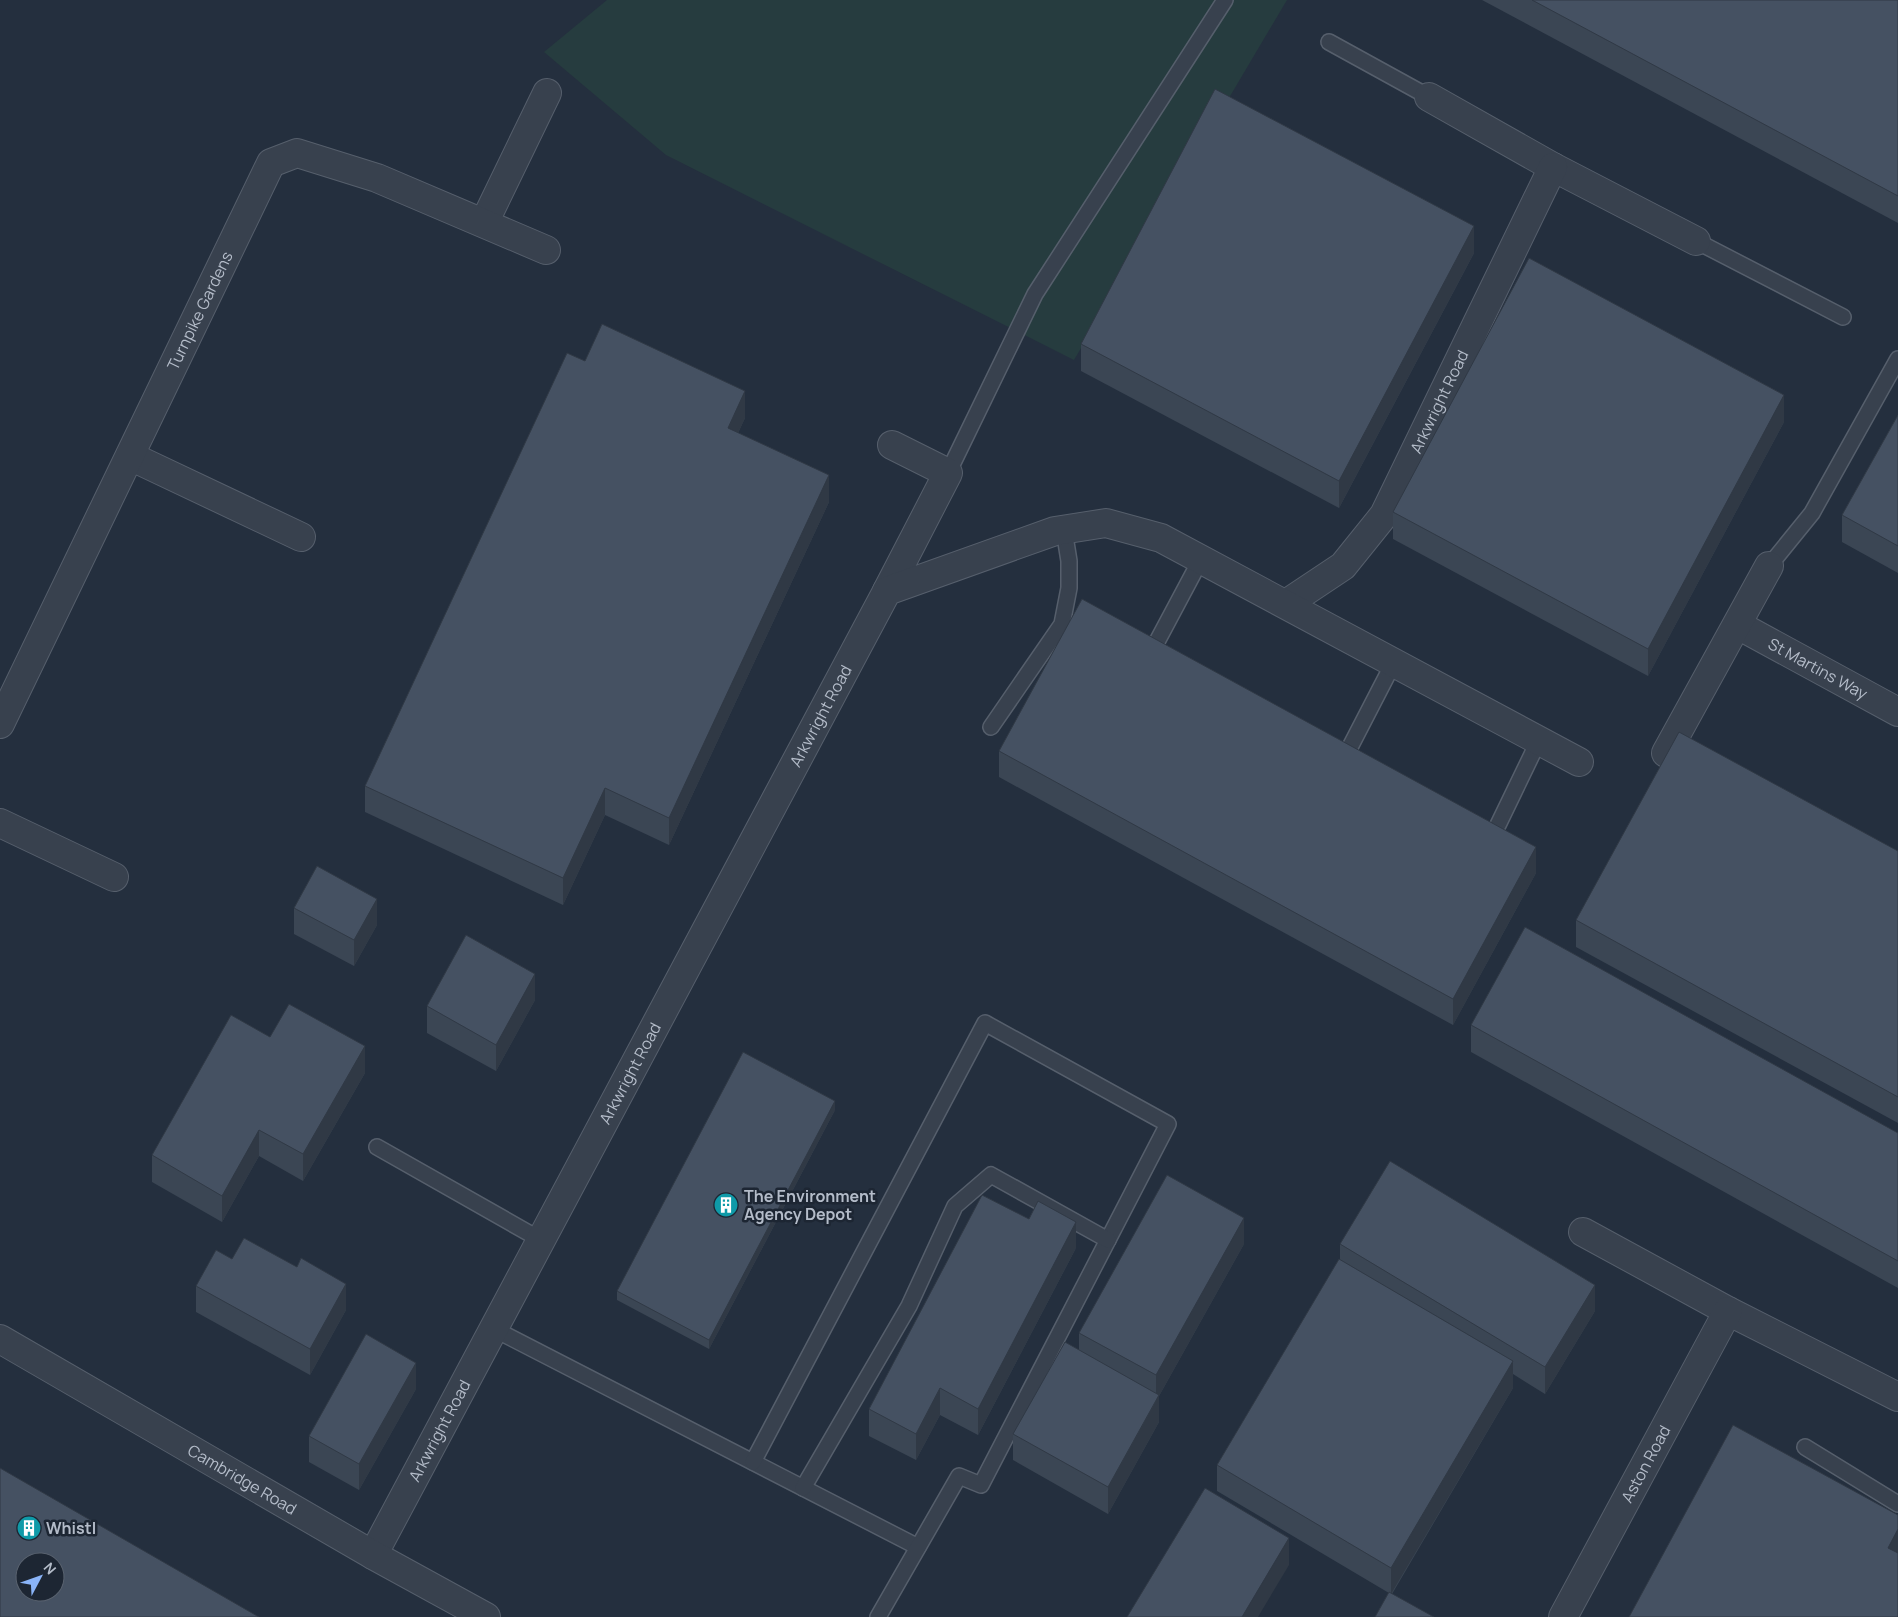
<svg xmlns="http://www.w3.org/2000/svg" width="1898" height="1617" font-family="Manrope,sans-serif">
  <rect width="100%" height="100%" fill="#242f3e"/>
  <path fill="#263c3f" d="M607,0h680l-213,360 -408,-205 -122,-103z"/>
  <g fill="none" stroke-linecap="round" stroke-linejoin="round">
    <defs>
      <g id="service">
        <path d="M1329,42l100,55"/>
        <path d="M1696,241l147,76"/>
        <path d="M948,473l87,-179 190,-294"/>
        <path d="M1769,566l43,-53 86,-154"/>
        <path d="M1152,651l49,-92"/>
        <path d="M991,727l71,-103 7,-36v-27l-5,-31"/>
        <path d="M1348,751l46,-89"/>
        <path d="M1498,825l41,-85"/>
        <path d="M377,1147l164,93"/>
        <path d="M494,1329l424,218"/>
        <path d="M1805,1447l93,57"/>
        <path d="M753,1462l232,-439 183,101 -187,361 -22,-9 -81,141"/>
        <path d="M803,1488l106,-182 46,-100 36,-31 117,65"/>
      </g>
      <g id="minor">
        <path d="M1429,97l124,70 143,74"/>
        <path d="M484,223l63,-130"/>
        <path d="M130,456l171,81"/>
        <path d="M887,591l61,-118 -56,-28"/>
        <path id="s1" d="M1286,604l57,-38 41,-51 169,-348"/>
        <path id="s2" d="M1738,625l160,87"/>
        <path id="s3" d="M0,724l271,-561 26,-10 80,25 169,72"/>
        <path d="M1666,753l103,-187"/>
        <path d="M0,823l114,54"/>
        <path d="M1583,1232l145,79 170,86"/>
        <path id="s4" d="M373,1555l514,-964 168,-60 51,-8 55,15 418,224"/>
        <path id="s5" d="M1563,1617l165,-306"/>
      </g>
      <g id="tertiary">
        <path id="s6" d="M0,1339l373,216 113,62"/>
      </g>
    </defs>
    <use href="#service" stroke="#565f6c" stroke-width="18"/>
    <use href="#minor" stroke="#565f6c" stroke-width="30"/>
    <use href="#tertiary" stroke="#565f6c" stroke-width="30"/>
    <use href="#service" stroke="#38414e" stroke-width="15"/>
    <use href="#minor" stroke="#38414e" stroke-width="28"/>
    <use href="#tertiary" stroke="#38414e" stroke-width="28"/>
  </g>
  <g fill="#3b4654">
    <path d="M1482,0h416v223z"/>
    <path d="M1474,253l-135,255 -258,-137v-27z"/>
    <path d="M585,361l160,57 -7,15 91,69 -160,343 -64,-30 -42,90 -198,-93v-26z"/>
    <path d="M1898,415v158l-56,-31v-27z"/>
    <path d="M1784,422l-136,254 -255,-137v-27z"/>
    <path d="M999,751l537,122 -83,152 -454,-248z"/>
    <path d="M1898,851v272l-322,-176v-27z"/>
    <path d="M294,908l83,17 -23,41 -60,-32z"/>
    <path d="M535,1000l-39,71 -69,-38v-27z"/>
    <path d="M1471,1025l427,108v155l-427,-236z"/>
    <path d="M270,1037l95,36 -62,108 -44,-25 -37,66 -70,-40v-27z"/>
    <path d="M835,1110l-126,239 -92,-49v-9z"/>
    <path d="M1244,1244l-85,152v26l-51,92 -95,-54v-26l66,-84v-17z"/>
    <path d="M1340,1244l255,67 -50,83 -32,-20v14l-121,206 -3,-1 -172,-102v-26l123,-206z"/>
    <path d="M1076,1248l-98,187 -38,-20 -24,45 -47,-24v-27z"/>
    <path d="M232,1259l65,8 49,43 -36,65 -114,-63v-26z"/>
    <path d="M416,1389l-57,101 -50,-28v-26z"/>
  </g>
  <g fill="#303945">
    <path d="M1474,226v27l-135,255v-27z"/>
    <path d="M745,391v27l-17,37v-27z"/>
    <path d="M1784,395v27l-136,254v-27z"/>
    <path d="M829,475v27l-160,343v-27z"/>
    <path d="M605,788v27l-42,90v-27z"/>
    <path d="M1536,847v26l-83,152v-26z"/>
    <path d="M377,899v26l-23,41v-26z"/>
    <path d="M535,974v26l-39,71v-26z"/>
    <path d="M365,1046v27l-62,108v-27z"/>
    <path d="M835,1101v9l-126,239v-9z"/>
    <path d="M259,1130v26l-37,66v-26z"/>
    <path d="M1244,1218v26l-85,152v26l-51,92v-27l48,-86v-26z"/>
    <path d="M1076,1222v26l-98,187v-26z"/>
    <path d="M346,1284v26l-36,65v-26z"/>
    <path d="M1595,1285v26l-50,83v-27z"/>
    <path d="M1513,1361v27l-122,206v-26z"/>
    <path d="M416,1363v26l-57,101v-26z"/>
    <path d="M940,1388v27l-24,45v-26z"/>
    <path d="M1898,1529v26l-10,-7z"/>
    <path d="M1289,1538v27l-31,52h-16z"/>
  </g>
  <g fill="#455162" stroke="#303945" fill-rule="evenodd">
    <path d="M1532,0h366v196z"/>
    <path d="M1215,89l259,137 -135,255 -258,-137z"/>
    <path d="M1529,258l255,137 -136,254 -255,-137z"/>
    <path d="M602,324l143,67 -17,37 101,47 -160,343 -64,-30 -42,90 -198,-92 202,-433 18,8z"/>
    <path d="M1898,415v131l-56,-31z"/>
    <path d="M1082,599l454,248 -83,152 -454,-248z"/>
    <path d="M1679,732l219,119v246l-322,-177z"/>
    <path d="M317,866l60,33 -23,41 -60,-32z"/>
    <path d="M1525,927l373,206v128l-427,-236z"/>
    <path d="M466,935l69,39 -39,71 -69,-39z"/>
    <path d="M289,1004l76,42 -62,108 -44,-24 -37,66 -70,-41 79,-140 39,22z"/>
    <path d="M743,1052l92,49 -126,239 -92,-49z"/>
    <path d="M1390,1161l205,124 -50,82 -205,-123z"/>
    <path d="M1167,1175l77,43 -88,157 -77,-42z"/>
    <path d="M982,1195l47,24 9,-18 38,21 -98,187 -38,-21 -24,46 -47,-25z"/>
    <path d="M244,1238l53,29 4,-9 45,26 -36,65 -114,-63 20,-36 16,9z"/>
    <path d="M1339,1259l174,102 -122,207 -174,-103z"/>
    <path d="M366,1334l50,29 -57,101 -50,-28z"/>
    <path d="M1065,1342l94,53 -51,92 -95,-53z"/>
    <path d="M1733,1425l165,90v14l-10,19 10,5v64h-269z"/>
    <path d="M0,1468l259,149h-259zM25,1562h30v30h-30z"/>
    <path d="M1205,1488l84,50 -47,79h-115z"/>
    <path d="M1389,1592l45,25h-59z"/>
  </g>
  <defs>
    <symbol id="building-disc" viewBox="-11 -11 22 22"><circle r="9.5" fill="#0f9aa8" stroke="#1d2633"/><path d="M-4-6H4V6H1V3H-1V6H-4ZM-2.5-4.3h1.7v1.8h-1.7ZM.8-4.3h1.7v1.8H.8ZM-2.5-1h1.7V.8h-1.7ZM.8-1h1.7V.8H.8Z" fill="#fff"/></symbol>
  </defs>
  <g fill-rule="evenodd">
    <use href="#building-disc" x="712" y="1191" width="28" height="28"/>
    <use href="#building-disc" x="15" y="1514" width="28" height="28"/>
  </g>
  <g text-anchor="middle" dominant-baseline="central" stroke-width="5" stroke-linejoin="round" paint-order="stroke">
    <g font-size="16" fill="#b4bcc9" stroke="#1d2633">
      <text stroke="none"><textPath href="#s3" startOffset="459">Turnpike Gardens</textPath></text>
      <text stroke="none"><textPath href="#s1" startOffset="260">Arkwright Road</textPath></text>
      <text stroke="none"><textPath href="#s2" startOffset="91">St Martins Way</textPath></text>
      <text stroke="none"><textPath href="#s4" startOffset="951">Arkwright Road</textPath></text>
      <text stroke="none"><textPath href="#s4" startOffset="546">Arkwright Road</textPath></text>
      <text stroke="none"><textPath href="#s4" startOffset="141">Arkwright Road</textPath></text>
      <text stroke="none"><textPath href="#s5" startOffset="174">Aston Road</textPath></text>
      <text stroke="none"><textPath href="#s6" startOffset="280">Cambridge Road</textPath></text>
    </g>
    <g font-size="16" font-weight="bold" fill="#b4bcc9" stroke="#1d2633" text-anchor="start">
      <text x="744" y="1196">The Environment<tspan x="744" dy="18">Agency Depot</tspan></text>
      <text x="46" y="1528">Whistl</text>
    </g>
  </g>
  <g transform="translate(40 1577) rotate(49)"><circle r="24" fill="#1d2633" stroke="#59626f"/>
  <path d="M0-4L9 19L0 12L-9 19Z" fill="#8ab4f8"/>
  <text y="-8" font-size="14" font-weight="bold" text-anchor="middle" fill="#b4bcc9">N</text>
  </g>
</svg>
